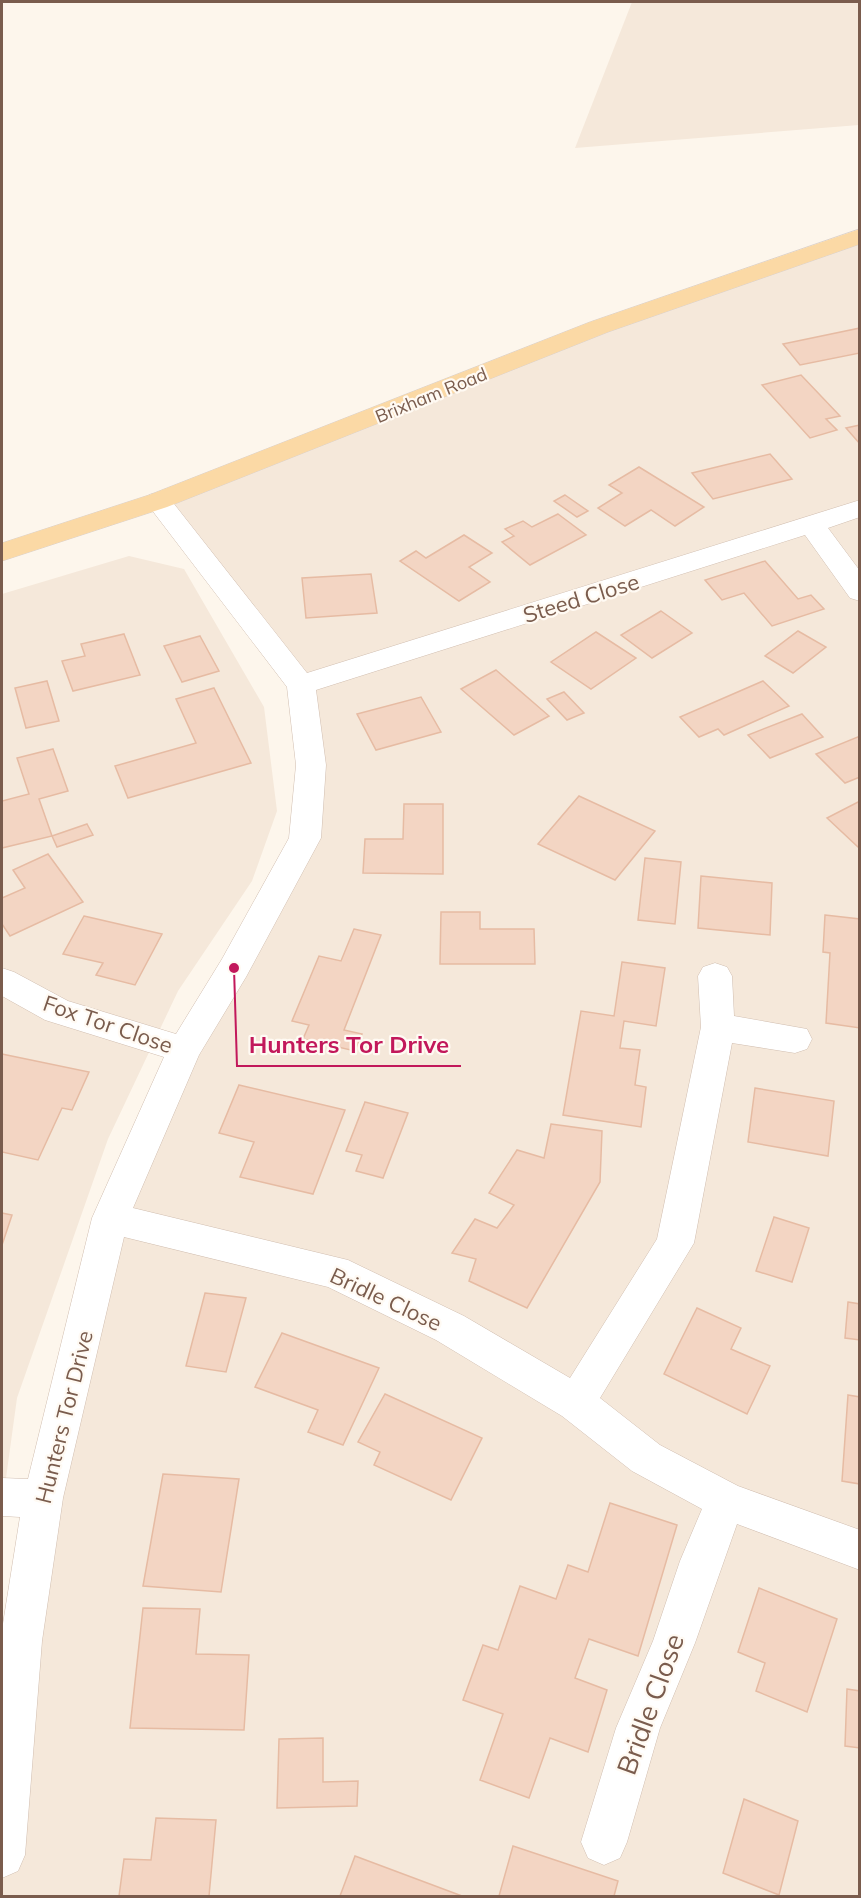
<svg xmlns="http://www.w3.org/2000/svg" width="861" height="1898" font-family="Mulish,sans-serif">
  <rect width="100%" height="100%" fill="#fdf6ec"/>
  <g fill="#f5e8da">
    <path d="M632,2h227v123l-284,23z"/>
    <path d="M859,236v1660h-857v-41l4,-40 104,-597 195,-380 -4,-153 -143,-184z"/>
    <path d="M129,556l55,13 80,138 13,104 -25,70 -74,110 -70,148 -91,259 -15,109v-913z"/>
  </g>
  <g fill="#f3d5c3" stroke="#e6bba3" stroke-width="1.5">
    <path d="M860,328v25l-60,12 -17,-21z"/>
    <path d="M801,375l39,41 -14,3 11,11 -27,8 -48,-53z"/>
    <path d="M860,425v19l-14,-16z"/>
    <path d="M770,454l22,25 -79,20 -21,-26z"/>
    <path d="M639,467l65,40 -29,19 -24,-16 -26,16 -27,-18 24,-15 -13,-8z"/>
    <path d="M565,495l23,16 -11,6 -23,-16z"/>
    <path d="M558,514l28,21 -56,30 -28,-23 12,-6 -9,-7 18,-8 9,6z"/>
    <path d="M464,535l28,18 -23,14 21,15 -31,19 -59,-40 16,-10 10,7z"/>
    <path d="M765,561l33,38 13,-4 13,14 -52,17 -28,-33 -22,7 -17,-20z"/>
    <path d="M371,574l6,39 -71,5 -4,-40z"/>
    <path d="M661,611l31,22 -40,25 -31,-23z"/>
    <path d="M798,631l28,16 -33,26 -28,-17z"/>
    <path d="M596,632l40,26 -45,31 -40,-27z"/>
    <path d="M124,634l16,41 -67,16 -11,-30 23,-5 -4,-12z"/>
    <path d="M200,636l19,35 -37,11 -18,-36z"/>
    <path d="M496,670l53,46 -35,19 -53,-46z"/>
    <path d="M47,681l12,40 -33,7 -11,-40z"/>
    <path d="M763,681l26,25 -65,29 -6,-6 -19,8 -19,-20z"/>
    <path d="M214,688l37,75 -123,35 -13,-32 81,-23 -20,-44z"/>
    <path d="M564,692l20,21 -17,7 -20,-21z"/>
    <path d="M421,697l20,35 -65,18 -19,-36z"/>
    <path d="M802,714l21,23 -53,21 -22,-23z"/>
    <path d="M860,736v41l-15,6 -29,-29z"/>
    <path d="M53,749l15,42 -29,8 13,37 -50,12v-47l27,-7 -12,-36z"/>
    <path d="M579,796l76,35 -40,49 -77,-36z"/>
    <path d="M860,801v46h-2l-31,-29z"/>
    <path d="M404,804h39v70l-80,-1 2,-34h38z"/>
    <path d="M87,824l6,11 -36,12 -5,-11z"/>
    <path d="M48,854l35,48 -73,34 -8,-12v-26l23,-10 -12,-18z"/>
    <path d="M645,858l36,4 -6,62 -37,-4z"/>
    <path d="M701,876l71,7 -2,52 -72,-7z"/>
    <path d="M441,912h39v17h54l1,35h-95z"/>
    <path d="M825,915l35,4v109l-34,-5 4,-70 -7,-1z"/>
    <path d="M84,916l78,18 -27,51 -39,-10 7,-12 -40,-9z"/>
    <path d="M354,929l27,6 -37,95 18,4 -7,17 -52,-12 6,-14 -17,-4 27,-65 22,5z"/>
    <path d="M622,962l43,6 -9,58 -32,-5 -4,27 20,2 -5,35 11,2 -5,40 -78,-12 18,-104 33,5z"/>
    <path d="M2,1054l87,18 -17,38 -10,-2 -24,52 -36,-8z"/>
    <path d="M239,1085l106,25 -32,84 -73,-17 14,-35 -35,-9z"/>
    <path d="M755,1088l79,13 -6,55 -80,-14z"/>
    <path d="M365,1102l43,11 -25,65 -27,-7 6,-16 -16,-4z"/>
    <path d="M551,1124l51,7 -2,51 -73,126 -58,-27 7,-22 -24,-6 23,-34 22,9 17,-23 -25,-12 28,-43 27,8z"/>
    <path d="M2,1213l10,2 -10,30z"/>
    <path d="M774,1217l35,11 -17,54 -36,-11z"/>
    <path d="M205,1293l41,5 -20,74 -40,-6z"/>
    <path d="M848,1302l12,2v36l-15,-2z"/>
    <path d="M697,1308l44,20 -10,21 39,17 -23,48 -83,-40z"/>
    <path d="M282,1333l97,35 -36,77 -35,-13 10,-22 -63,-23z"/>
    <path d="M385,1394l97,44 -31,62 -77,-35 6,-13 -22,-10z"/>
    <path d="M848,1395l12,2v87l-18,-3z"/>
    <path d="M163,1474l76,5 -18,113 -78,-6z"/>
    <path d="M610,1503l67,22 -39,131 -49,-17 -14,39 32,12 -19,62 -38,-14 -21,60 -49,-18 23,-66 -40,-14 20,-55 15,5 22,-64 36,13 12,-34 20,7z"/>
    <path d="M759,1588l78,31 -30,93 -51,-21 9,-28 -27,-11z"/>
    <path d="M143,1608l57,1 -4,45 53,1 -5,75 -114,-2z"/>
    <path d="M847,1689l13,2v57l-15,-2z"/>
    <path d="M323,1738v44l35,-1 -1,25 -80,2 2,-69z"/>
    <path d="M744,1799l54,22 -19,74 -56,-22z"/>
    <path d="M156,1818l60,2 -7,76h-90l5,-37 27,1z"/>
    <path d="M513,1846l105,35 -4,15h-115z"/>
    <path d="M355,1856l107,40h-122z"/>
  </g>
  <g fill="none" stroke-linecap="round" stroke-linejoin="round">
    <defs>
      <path id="minor" d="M158,493l9,2 140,178 553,-173v17l-32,11 32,43v30l-10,-3 -45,-63 -489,155 10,75 -5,73 -75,139 -47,78 -66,153 215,52 116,56 106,62 87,-139 44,-212 -3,-51 5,-9 12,-4 12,4 5,9 2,40 73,13 5,10 -5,10 -12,4 -63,-10 -38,200 -94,155 60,47 78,41 122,44v40l-123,-46 -42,119 -35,85 -33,114 -7,16 -16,7 -16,-7 -7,-16 35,-114 37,-87 27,-80 22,-52 -70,-38 -70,-55 -126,-76 -108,-53 -204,-50 -61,261 -21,143 -17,214 -7,16 -16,7v-248l18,-113 -18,-1v-38l26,1 64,-261 72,-161 -119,-37 -43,-24v-28l12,4 54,29 108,33 46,-75 67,-121 7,-73 -9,-78 -142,-186 4,-6z"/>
      <path id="major" d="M860,229v15l-252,88 -441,175 -165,54v-18l147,-48 441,-173z"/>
    </defs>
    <use href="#minor" stroke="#d1beb0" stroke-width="1"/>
    <use href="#major" stroke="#dad1cd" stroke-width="1"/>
    <use href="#minor" fill="#fff" fill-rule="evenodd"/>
    <use href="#major" fill="#fbd9a5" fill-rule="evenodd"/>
  </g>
  <g text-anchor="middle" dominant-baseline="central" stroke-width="4.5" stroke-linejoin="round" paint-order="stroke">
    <g font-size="18" fill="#7a5c4d" stroke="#fffaf3">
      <text transform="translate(431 395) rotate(-22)">Brixham Road</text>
    </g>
    <g font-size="22" fill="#7a5c4d" stroke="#fffaf3">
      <text transform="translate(581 598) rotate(-17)">Steed Close</text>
      <text transform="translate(108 1024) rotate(19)">Fox Tor Close</text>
      <text transform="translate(386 1299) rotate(25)">Bridle Close</text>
      <text transform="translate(64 1417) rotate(-76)">Hunters Tor Drive</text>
    </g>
    <g font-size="27" fill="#7a5c4d" stroke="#fffaf3">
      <text transform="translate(650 1704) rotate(-70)">Bridle Close</text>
    </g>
  </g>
  <path fill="none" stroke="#c2185b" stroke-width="2" d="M234 968L237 1066H461"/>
  <circle fill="#c2185b" stroke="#fffaf3" stroke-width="2" cx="234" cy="968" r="6"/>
  <g font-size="24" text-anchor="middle" font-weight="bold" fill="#c2185b" stroke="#fffaf3" stroke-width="4.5" stroke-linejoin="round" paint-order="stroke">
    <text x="349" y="1053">Hunters Tor Drive</text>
  </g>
  <rect width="861" height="1898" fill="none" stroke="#7a5c4d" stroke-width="6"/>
</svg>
